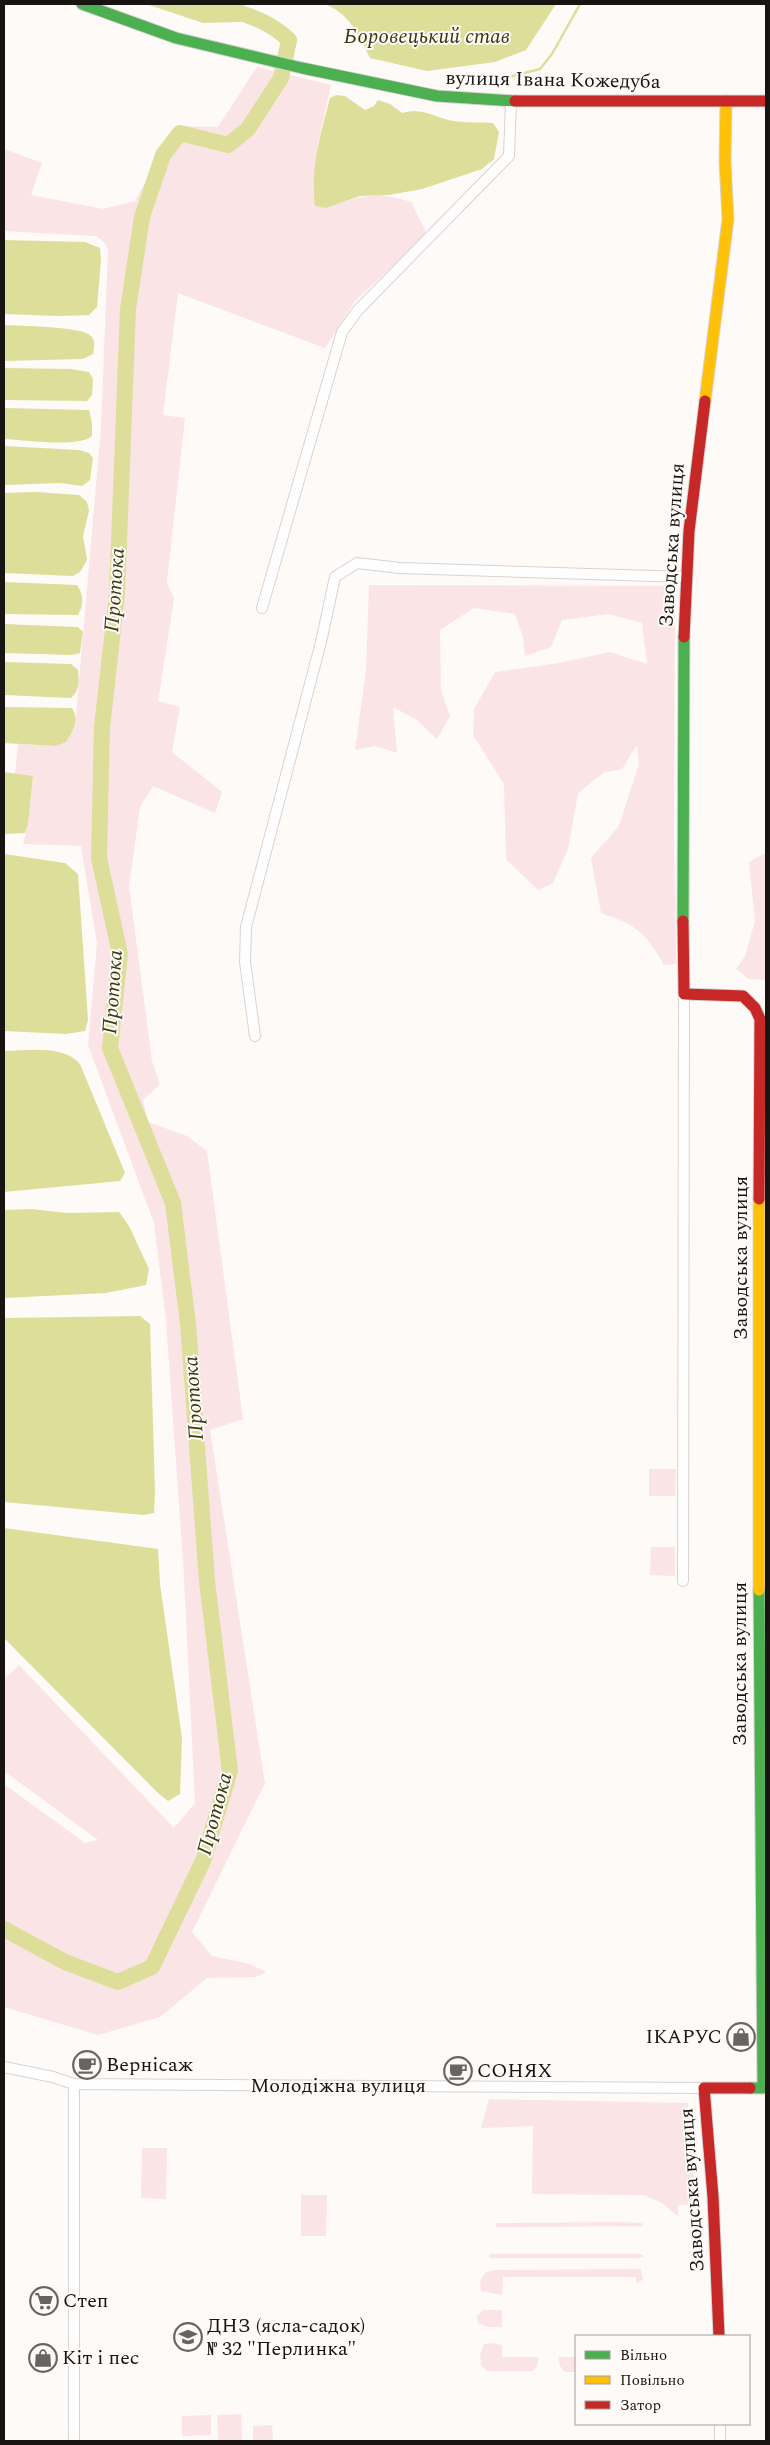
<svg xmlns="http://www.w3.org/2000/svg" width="770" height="2445" font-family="Spectral,serif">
  <rect width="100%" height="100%" fill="#fdfaf8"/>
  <g fill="#fae4e6">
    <path d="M257,67l74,18 -13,59 -5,51 13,13c34,-12 49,-18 85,-6l16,32 -72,67 -30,47 -147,-55 -15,122 22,3 -18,164 7,17 -16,102 22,6 -8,45 50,40 -7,21 -62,-27 -13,21 -11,79 23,175 8,23 -17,16 5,22 39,14 20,15 36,268 -33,11 55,353 -73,149 20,24 38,8 16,8 -10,5 -49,1 -47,39 -62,18 -94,-28v-223l81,59 13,-3 -94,-69v-92l15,-14 155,163 21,-25 -11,-227 -18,-256 -12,-97 -66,-178 9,-102 -16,-97 -58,-2 5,-19 5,-48 -18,-3 3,-30 38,2 19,-19 26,-299 7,-179 -5,-8 -7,-5 -92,-5v-82l38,14 -11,32 72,14 32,-8 41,-75 42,1z"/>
    <path d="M369,585l306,1 -1,254 2,124 -12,1c-19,-33 -27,-40 -63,-52l-10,-55 28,-32 20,-62 -2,-19 -15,24 -19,4 -25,20 -10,56 -15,34 -15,7 -32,-31 -2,-75 -31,-49 1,-26 21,-37 64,-9 51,-11 37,12 -5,-41 -34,-9 -46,6 -11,27 -26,9 -2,-19 -8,-23 -41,-6 -34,22 1,61 9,25 -13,23 -20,-19 -24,-13 4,46 -22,-7 -20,4 11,-79z"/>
    <path d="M766,853v127l-17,-1 -13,-10 9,-13 10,-35 -6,-59z"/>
    <path d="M649,1469h27l-1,27h-26z"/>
    <path d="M651,1547h24v29l-25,-1z"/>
    <path d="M489,2099l199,4 8,101 -18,1v11l-16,-13 -18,-8 -112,-1 1,-68 -52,2z"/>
    <path d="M142,2148h25l-1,51 -25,-1z"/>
    <path d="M301,2195h26l-1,41h-25z"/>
    <path d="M617,2222l25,1 1,3 -138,1h-9l-1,-4z"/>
    <path d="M491,2254h149l4,2 -5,2h-149l-2,-2z"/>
    <path d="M641,2269l2,11 -7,3v-6h-133l-1,18 -21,-4 -1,-10 6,-9 11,-2z"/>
    <path d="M483,2310h19v17h-14l-10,-4 -1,-7z"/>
    <path d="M491,2343l11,2v12h37l-2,9 -4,5h-45l-7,-5 -1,-11 4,-11z"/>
    <path d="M558,2357h18v15h-11l-5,-6z"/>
    <path d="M241,2414l1,27h-24l-1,-26z"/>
    <path d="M211,2415v20l-29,1v-20z"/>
    <path d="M272,2425l1,16h-20v-15z"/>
  </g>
  <g fill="#ddde9a">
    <path d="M146,4h98v10l-3,8 -38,1z"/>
    <path d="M325,4h231l-30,46 -31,12 -68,9 -57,-13c-11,-23 -20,-44 -45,-54z"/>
    <path d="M336,95l9,1 20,14 9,-4 4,-6 12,4 12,9c20,-6 32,4 51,8 13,2 27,1 40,2l6,9 -5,27 -12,10 -60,20 -33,6 -29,1 -34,12 -11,-2c-5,-36 6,-74 15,-108z"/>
    <path d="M4,240l81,2 15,6 1,12 -4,47 -8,8 -30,1 -55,-2z"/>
    <path d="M4,325c15,1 78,1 87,11 5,5 3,12 2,18l-10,5 -79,2z"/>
    <path d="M4,368l67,1 18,3 4,7 -1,16 -5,6 -83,-1z"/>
    <path d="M4,408l85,2 3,13v13c-14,12 -68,4 -88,3z"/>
    <path d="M4,446l75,4 10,3 4,5 -3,22 -8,6 -22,-3 -56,2z"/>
    <path d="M36,492l43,3 8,7 2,9 -6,25 4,24 -7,12 -7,4 -69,-3v-80z"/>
    <path d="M4,582l73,3c7,11 7,19 1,30l-74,-1z"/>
    <path d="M4,624l74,3 5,5 -3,21 -8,2 -68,-2z"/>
    <path d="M4,662l67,2 7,6c1,12 2,20 -7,28l-67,-3z"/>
    <path d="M4,707l68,1c8,12 1,23 -6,34l-10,4 -52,-3z"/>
    <path d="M4,772l29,4 -5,49 -3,8 -21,1z"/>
    <path d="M4,854l61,9 13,11 10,146 -3,11 -19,3 -62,-3z"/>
    <path d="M4,1051c24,0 58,-7 76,13l45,109 -5,8 -116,11z"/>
    <path d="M32,1209l34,4 53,-1 10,14 20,43 -3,16 -40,8 -102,5v-88z"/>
    <path d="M140,1316l10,8 5,168 -1,21 -11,2 -139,-13v-184z"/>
    <path d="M4,1528l154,21 2,35 22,154 -2,56 -12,7 -11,-9 -153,-154z"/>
  </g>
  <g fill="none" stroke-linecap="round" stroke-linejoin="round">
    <path stroke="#ddde9a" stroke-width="2.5" d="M478,85l62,-16 12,-15 28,-50"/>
    <path stroke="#ddde9a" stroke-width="16" d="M4,1929l61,33 53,20 34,-15 51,-106 27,-90 -23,-190 -19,-257 -15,-121 -63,-155 10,-94 -21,-96 3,-131 15,-133 11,-285 14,-92 21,-62 17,-22 48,12 20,-16 33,-51 8,-38c-22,-22 -54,-29 -83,-36"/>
    <defs>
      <g id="street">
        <path d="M262,608l80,-276 16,-22 151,-154 2,-55"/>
        <path d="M255,1036l-10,-74 1,-35 75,-285 14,-65 22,-14 43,5 287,9"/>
        <path d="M683,1581l1,-587"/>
        <path d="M4,2067l49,10 21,7 630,4"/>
        <path d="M74,2441v-357"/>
        <path d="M720,2441v-17"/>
      </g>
      <g id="fast">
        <path d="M82,4l94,34 126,30 135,28 78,5"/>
        <path d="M683,921l1,-284"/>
        <path d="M750,2088h13l-4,-498"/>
      </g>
      <g id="slow">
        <path d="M705,401l23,-182 -3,-58 1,-60"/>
        <path d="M759,1590v-391"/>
      </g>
      <g id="jam">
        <path d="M515,101h251"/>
        <path d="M684,637l5,-106 16,-130"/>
        <path d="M683,921l1,73 59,2 12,12 5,11 -1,180"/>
        <path d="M719,2336l-6,-139 -9,-109h46"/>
      </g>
    </defs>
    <use href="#street" stroke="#d7d4d2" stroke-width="12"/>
    <use href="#fast" stroke="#d7d4d2" stroke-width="13"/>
    <use href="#slow" stroke="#d7d4d2" stroke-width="13"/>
    <use href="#jam" stroke="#d7d4d2" stroke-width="13"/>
    <use href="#street" stroke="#fffefe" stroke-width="10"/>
    <use href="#fast" stroke="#4caf50" stroke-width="11"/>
    <use href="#slow" stroke="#ffc107" stroke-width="11"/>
    <use href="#jam" stroke="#c62828" stroke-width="11"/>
  </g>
  <defs>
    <symbol id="shop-ring" viewBox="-11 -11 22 22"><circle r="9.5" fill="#fefaf7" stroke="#686462" stroke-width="1.5"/><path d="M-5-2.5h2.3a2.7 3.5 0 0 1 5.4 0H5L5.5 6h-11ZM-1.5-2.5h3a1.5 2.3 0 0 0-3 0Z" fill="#686462"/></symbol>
    <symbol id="cafe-ring" viewBox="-11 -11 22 22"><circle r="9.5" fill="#fefaf7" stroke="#686462" stroke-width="1.5"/><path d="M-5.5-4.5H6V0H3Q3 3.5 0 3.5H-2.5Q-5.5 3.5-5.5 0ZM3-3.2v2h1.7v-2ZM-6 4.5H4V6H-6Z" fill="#686462"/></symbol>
    <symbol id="supermarket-ring" viewBox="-11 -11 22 22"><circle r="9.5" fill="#fefaf7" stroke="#686462" stroke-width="1.5"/><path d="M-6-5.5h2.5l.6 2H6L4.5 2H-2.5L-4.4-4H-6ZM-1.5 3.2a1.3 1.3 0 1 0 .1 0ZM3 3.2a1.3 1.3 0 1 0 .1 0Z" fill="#686462"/></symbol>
    <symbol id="school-ring" viewBox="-11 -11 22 22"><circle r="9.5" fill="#fefaf7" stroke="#686462" stroke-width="1.5"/><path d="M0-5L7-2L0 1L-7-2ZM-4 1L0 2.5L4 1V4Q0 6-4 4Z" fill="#686462"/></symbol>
  </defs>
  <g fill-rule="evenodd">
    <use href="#shop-ring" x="725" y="2021" width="32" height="32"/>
    <use href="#cafe-ring" x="71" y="2049" width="32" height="32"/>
    <use href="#cafe-ring" x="442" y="2055" width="32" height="32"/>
    <use href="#supermarket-ring" x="28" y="2285" width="32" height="32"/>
    <use href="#school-ring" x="172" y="2321" width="32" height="32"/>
    <use href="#shop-ring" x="27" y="2342" width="32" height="32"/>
  </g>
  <g text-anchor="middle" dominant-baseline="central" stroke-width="4" stroke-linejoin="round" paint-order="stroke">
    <g font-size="20" fill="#181412" stroke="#fefaf7">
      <text transform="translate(553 80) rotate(1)">вулиця Івана Кожедуба</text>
      <text transform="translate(672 545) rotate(-86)">Заводська вулиця</text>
      <text transform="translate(741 1258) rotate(-90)">Заводська вулиця</text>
      <text transform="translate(740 1664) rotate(-90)">Заводська вулиця</text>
      <text x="338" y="2086">Молодіжна вулиця</text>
      <text transform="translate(692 2190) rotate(-94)">Заводська вулиця</text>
    </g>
    <g font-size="20" fill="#181412" stroke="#fefaf7" text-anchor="start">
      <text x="722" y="2037" text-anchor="end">ІКАРУС</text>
      <text x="106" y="2065">Вернісаж</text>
      <text x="477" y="2071">СОНЯХ</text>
      <text x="63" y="2301">Степ</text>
      <text x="207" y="2326">ДНЗ (ясла-садок)<tspan x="207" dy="23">№ 32 "Перлинка"</tspan></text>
      <text x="62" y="2358">Кіт і пес</text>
    </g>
    <g font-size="21" font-style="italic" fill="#36370d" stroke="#fefaf7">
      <text x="427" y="37">Боровецький став</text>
      <text transform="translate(115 590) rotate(-86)">Протока</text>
      <text transform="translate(113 992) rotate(-86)">Протока</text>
      <text transform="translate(194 1398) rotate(-94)">Протока</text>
      <text transform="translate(215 1814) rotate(-75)">Протока</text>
    </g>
  </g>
  <rect width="770" height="2445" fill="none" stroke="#181412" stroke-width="10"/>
  <rect x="575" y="2335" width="175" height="90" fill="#fefaf7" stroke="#a29e9b"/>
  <rect x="585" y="2351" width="25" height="8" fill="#4caf50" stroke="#a29e9b"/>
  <text x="620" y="2360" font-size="15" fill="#181412">Вільно</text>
  <rect x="585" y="2376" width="25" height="8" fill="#ffc107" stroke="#a29e9b"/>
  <text x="620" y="2385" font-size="15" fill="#181412">Повільно</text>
  <rect x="585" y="2401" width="25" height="8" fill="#c62828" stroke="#a29e9b"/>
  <text x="620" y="2410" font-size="15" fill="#181412">Затор</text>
</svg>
